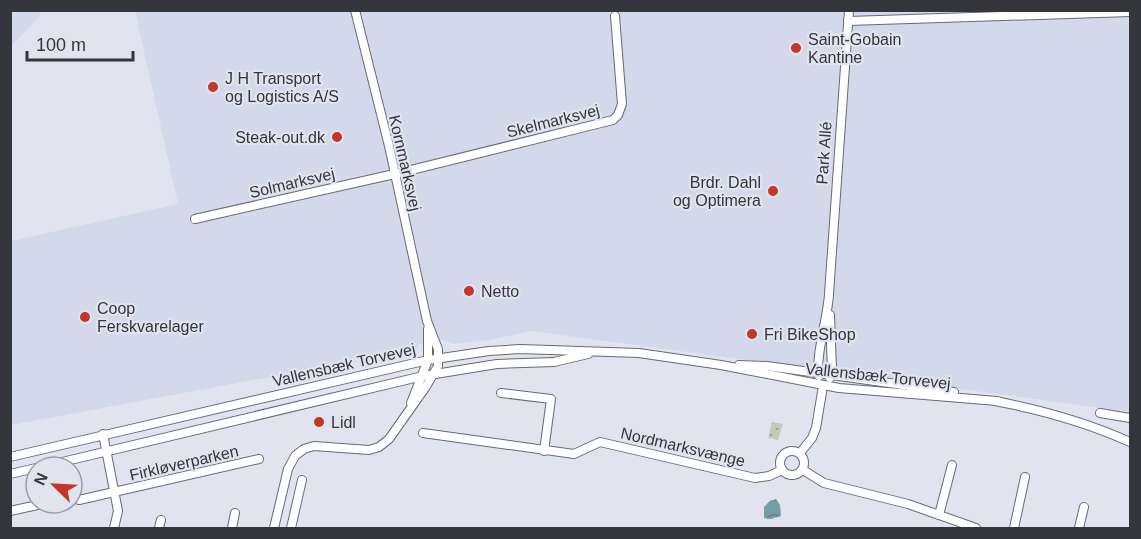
<svg xmlns="http://www.w3.org/2000/svg" width="1141" height="539" font-family="Arial,sans-serif">
  <defs>
    <pattern id="park-dots" width="8" height="8" patternUnits="userSpaceOnUse" patternTransform="scale(1.5)"><rect width="8" height="8" fill="#c4ccb4"/><path d="M2 2h.1M6 6h.1" fill="none" stroke="#a0a694" stroke-width="1.8" stroke-linecap="round"/></pattern>
    <pattern id="water-waves" width="16" height="10" patternUnits="userSpaceOnUse" patternTransform="scale(1.5)"><rect width="16" height="10" fill="#739ea6"/><path d="M0 5q4-4 8 0t8 0" fill="none" stroke="#5f8288"/></pattern>
  </defs>
  <rect width="100%" height="100%" fill="#e1e4ef"/>
  <g fill="#d3d8ea">
    <path d="M11,10l28,1 1,5 -29,30z"/>
    <path d="M135,11h995v401l-598,-81 -44,9 -36,4 -8,-4 -24,4 -5,6 -404,75v-184l167,-37z"/>
  </g>
  <path fill="url(#park-dots)" d="M772,422l11,2 -5,16 -10,-2z"/>
  <path fill="url(#water-waves)" d="M776,499l4,6 1,11 -10,3 -7,-1v-11l6,-6z"/>
  <g fill="none" stroke-linecap="round" stroke-linejoin="round">
    <defs>
      <g id="minor">
        <path d="M848,21l282,-9"/>
        <path d="M195,219l204,-46 214,-53 5,-5 4,-11 -7,-88"/>
        <path d="M830,315l2,55 -2,8"/>
        <path d="M739,365l28,1 187,26"/>
        <path d="M819,376c-4,-20 9,-59 10,-82 6,-94 13,-189 20,-284"/>
        <path d="M501,393l50,6 -7,52"/>
        <path d="M995,401c47,9 91,21 135,41"/>
        <path d="M411,403l17,-43v-31"/>
        <path d="M1100,413l30,5"/>
        <path d="M423,433l151,21 26,-12 155,36 14,-2 13,-6"/>
        <path d="M103,434l15,77 -4,17"/>
        <circle cx="792" cy="463" r="12"/>
        <path d="M800,453l12,-15 4,-10 7,-42"/>
        <path d="M10,457l418,-97 61,-9 31,-2 119,4 82,12 118,23 158,13"/>
        <path d="M41,467l382,-91 74,-12 57,-2 34,-8"/>
        <path d="M803,470l21,13 84,21 68,24"/>
        <path d="M10,474l26,-6"/>
        <path d="M72,498l7,2 180,-41"/>
        <path d="M10,511l37,-8"/>
        <path d="M939,515l13,-50"/>
        <path d="M159,528l2,-8"/>
        <path d="M232,528l3,-15"/>
        <path d="M274,528l14,-59 7,-13 9,-7 10,-3 55,4 10,-3 10,-8 36,-51 13,-22v-17l-11,-28 -38,-175 -34,-136"/>
        <path d="M291,528l11,-48"/>
        <path d="M1014,528l11,-51"/>
        <path d="M1079,528l5,-21"/>
      </g>
    </defs>
    <use href="#minor" stroke="#676a74" stroke-width="10"/>
    <use href="#minor" stroke="#fff" stroke-width="8"/>
  </g>
  <g fill="#c33628" stroke="#e1e4ef" stroke-width="2">
    <circle cx="796" cy="48" r="6"/>
    <circle cx="213" cy="87" r="6"/>
    <circle cx="337" cy="137" r="6"/>
    <circle cx="773" cy="191" r="6"/>
    <circle cx="469" cy="291" r="6"/>
    <circle cx="85" cy="317" r="6"/>
    <circle cx="752" cy="334" r="6"/>
    <circle cx="319" cy="422" r="6"/>
  </g>
  <g text-anchor="middle" dominant-baseline="central" stroke-width="4.5" stroke-linejoin="round" paint-order="stroke">
    <g font-size="16" fill="#35363b" stroke="#e1e4ef" text-anchor="start">
      <text x="808" y="39">Saint-Gobain<tspan x="808" dy="18">Kantine</tspan></text>
      <text x="225" y="78">J H Transport<tspan x="225" dy="18">og Logistics A/S</tspan></text>
      <text x="325" y="137" text-anchor="end">Steak-out.dk</text>
      <text x="761" y="182" text-anchor="end">Brdr. Dahl<tspan x="761" dy="18">og Optimera</tspan></text>
      <text x="481" y="291">Netto</text>
      <text x="97" y="308">Coop<tspan x="97" dy="18">Ferskvarelager</tspan></text>
      <text x="764" y="334">Fri BikeShop</text>
      <text x="331" y="422">Lidl</text>
    </g>
    <g font-size="16" fill="#35363b" stroke="#e1e4ef">
      <text transform="translate(553 121) rotate(-14)">Skelmarksvej</text>
      <text transform="translate(824 153) rotate(-86)">Park Allé</text>
      <text transform="translate(405 163) rotate(77)">Kornmarksvej</text>
      <text transform="translate(292 183) rotate(-13)">Solmarksvej</text>
      <text transform="translate(344 365) rotate(-13)">Vallensbæk Torvevej</text>
      <text transform="translate(878 376) rotate(6)">Vallensbæk Torvevej</text>
      <text transform="translate(683 447) rotate(13)">Nordmarksvænge</text>
      <text transform="translate(184 463) rotate(-13)">Firkløverparken</text>
    </g>
  </g>
  <rect width="1141" height="539" fill="none" stroke="#35363b" stroke-width="24"/>
  <g transform="translate(54 485) rotate(294)"><circle r="28" fill="#e1e4ef" stroke="#9c9ea7" stroke-width="1.5"/>
  <path d="M0-4.5L10 22L0 15L-10 22Z" fill="#c33628"/>
  <text y="-9" font-size="16" font-weight="bold" text-anchor="middle" fill="#35363b">N</text>
  </g>
  <path d="M27 51v9h106v-9" fill="none" stroke="#35363b" stroke-width="3"/>
  <text x="36" y="51" font-size="18" fill="#35363b" stroke="#e1e4ef" stroke-width="4.5" paint-order="stroke">100 m</text>
</svg>
